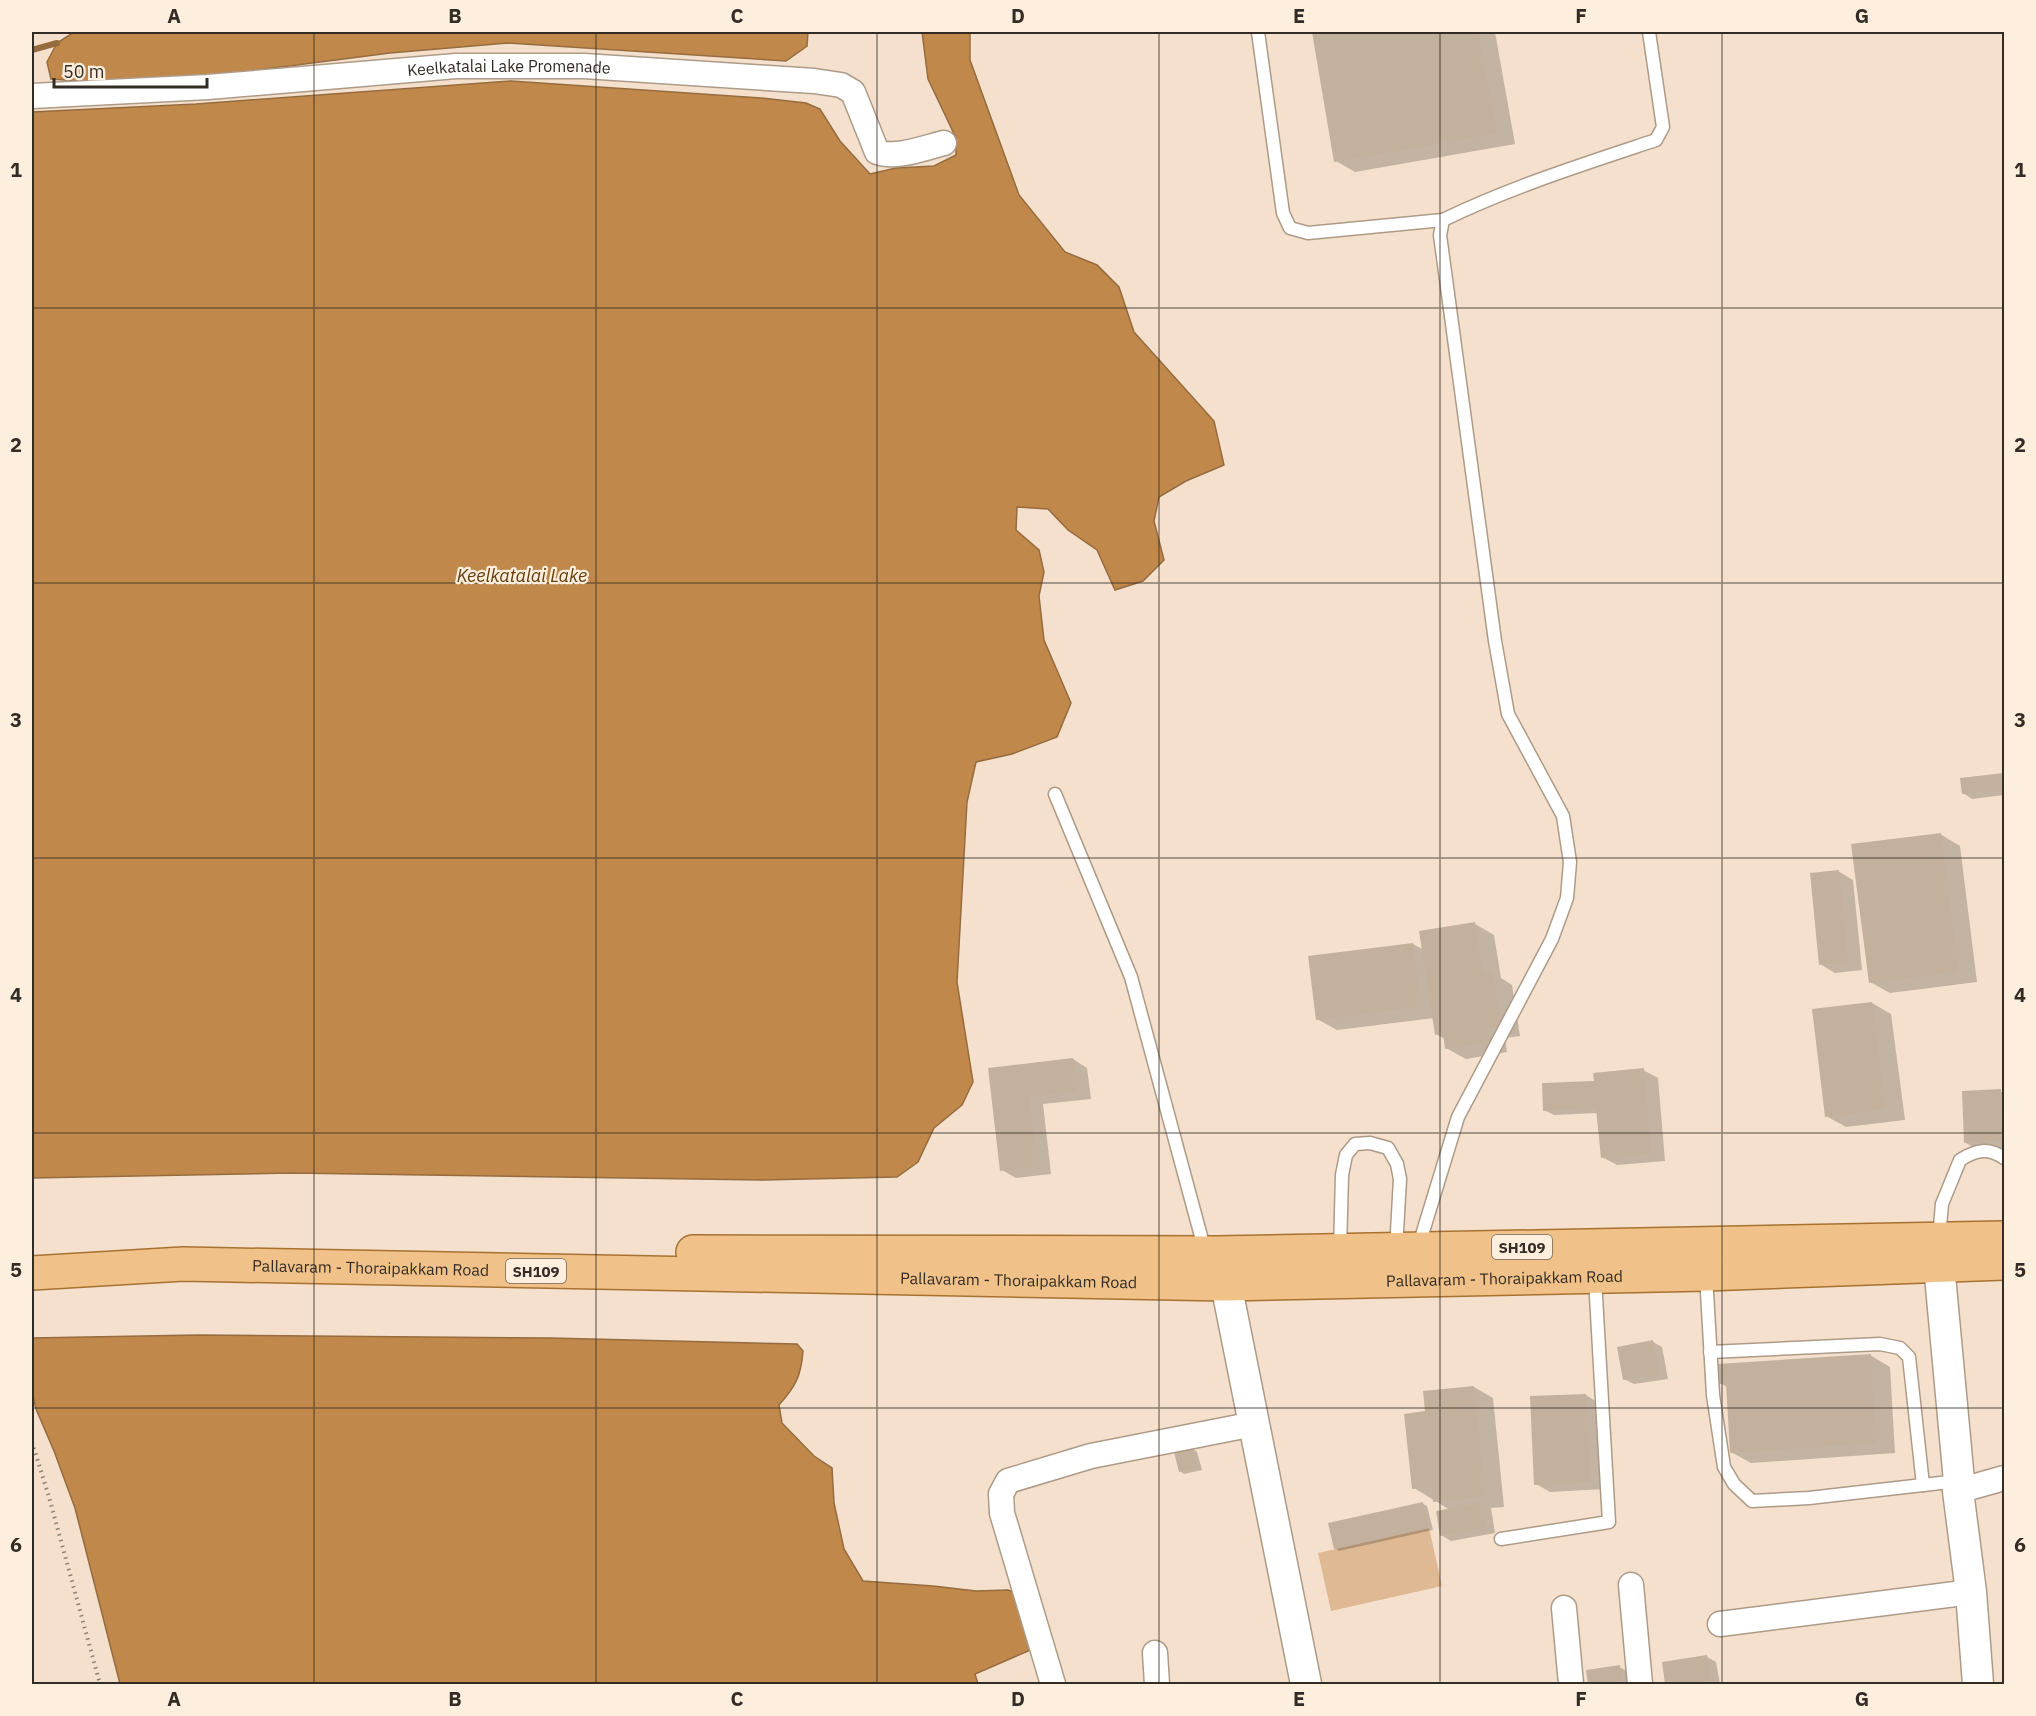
<svg xmlns="http://www.w3.org/2000/svg" width="2036" height="1716" font-family="'IBM Plex Sans',sans-serif">
  <rect width="100%" height="100%" fill="#f4e0cc"/>
  <path fill="#dfb993" d="M1429,1528l13,58 -111,25 -13,-58z"/>
  <g fill="#c0884a" stroke="#966c3f" stroke-width="1.5">
    <path d="M74,32h734l-1,14 -21,15 -278,-18 -118,10 -164,21 -121,9 -54,-4 -4,-17 10,-19z"/>
    <path d="M922,32h48v28l49,135 46,57 32,13 22,22 15,45 80,89 10,44 -38,16 -27,16 -5,24 10,39 -21,21 -28,9 -18,-40 -29,-20 -20,-21 -31,-2 -1,23 23,20 5,22 -5,24 5,44 27,63 -14,34 -45,17 -36,8 -9,40 -10,180 16,100 -11,23 -28,23 -16,34 -21,15 -135,3 -471,-7 -259,5v-1066l164,-8 315,-23 250,17 45,5 14,6 20,32 30,33 26,-6 38,-2 22,-11v-17l-28,-59z"/>
    <path d="M198,1335l352,3 247,6 6,7c-2,25 -7,35 -24,54l3,18 32,33 18,12 2,35 10,46 19,32 70,5 43,5 32,-1 11,4 16,54 -60,26 3,10h-858l-45,-176 -21,-57 -18,-42 -4,-17v-54z"/>
  </g>
  <g fill="#0003">
    <path d="M1314,32h181l20,112 -160,28 -19,-11z"/>
    <path d="M2004,774v21l-32,4 -9,-6 -2,-14z"/>
    <path d="M1940,834l20,12 17,136 -87,11 -20,-11z"/>
    <path d="M1838,871l15,9 9,90 -27,3 -15,-9z"/>
    <path d="M1475,924l19,11 7,43 11,7 8,51 -15,2 2,14 -41,7 -20,-11 -1,-9 -9,-5 -2,-16 -97,12 -20,-11 96,-75 11,6z"/>
    <path d="M1872,1003l19,11 14,106 -59,7 -20,-11z"/>
    <path d="M1073,1059l14,9 4,31 -48,5 8,70 -35,4 -14,-8 -12,-101z"/>
    <path d="M1643,1070l15,8 7,83 -48,4 -15,-8 -4,-44 -44,2 -10,-5 52,-27z"/>
    <path d="M2000,1091l4,2v57l-24,1 -14,-8z"/>
    <path d="M1653,1342l9,5 6,32 -34,5 -10,-5z"/>
    <path d="M1870,1355l20,12 5,86 -144,10 -20,-11 -4,-65 -7,-4z"/>
    <path d="M1474,1387l19,11 11,109 -13,1 4,25 -44,8 -10,-6 9,-25 -36,-22 13,-75z"/>
    <path d="M1586,1395l14,9 5,85 -55,3 -14,-8z"/>
    <path d="M1193,1449l4,3 5,18 -18,4 -4,-3z"/>
    <path d="M1423,1504l4,2 6,24 -94,21 -4,-3z"/>
    <path d="M1707,1657l9,5 4,22h-54l-3,-21z"/>
    <path d="M1619,1667l10,5 1,12h-41l-1,-13z"/>
  </g>
  <g fill="none" stroke-linecap="round" stroke-linejoin="round">
    <path stroke="#966c3f" stroke-width="6" d="M32,50l25,-7"/>
  </g>
  <g fill="#c4b19d">
    <path d="M1312,32h166l19,101 -163,29z"/>
    <path d="M2004,773v17l-42,4 -2,-16z"/>
    <path d="M1941,833l17,139 -89,11 -18,-139z"/>
    <path d="M1839,870l9,92 -29,3 -9,-92z"/>
    <path d="M1475,922l8,51 10,-1 8,53 -15,3 2,14 -43,7 -2,-16 -8,2 -16,-104z"/>
    <path d="M1413,943l8,63 -105,14 -8,-64z"/>
    <path d="M1872,1002l14,107 -61,8 -13,-108z"/>
    <path d="M1073,1058l4,33 -48,6 8,69 -37,5 -12,-103z"/>
    <path d="M1644,1068l7,86 -50,4 -5,-50 -53,3 -1,-28 52,-2 -1,-8z"/>
    <path d="M2001,1089l2,52 -39,2 -2,-52z"/>
    <path d="M1653,1340l6,34 -36,6 -6,-33z"/>
    <path d="M1871,1354l5,89 -146,10 -4,-70 -7,1 -1,-20z"/>
    <path d="M1474,1386l11,110 -52,6 -1,-15 -20,2 -8,-75 21,-3 -2,-20z"/>
    <path d="M1586,1394l5,88 -57,3 -4,-89z"/>
    <path d="M1193,1448l5,20 -19,4 -5,-20z"/>
    <path d="M1423,1502l6,26 -95,21 -6,-26z"/>
    <path d="M1482,1503l4,25 -46,8 -4,-25z"/>
    <path d="M1707,1655l5,29h-47l-3,-22z"/>
    <path d="M1620,1665l2,19h-34l-2,-14z"/>
  </g>
  <g fill="none" stroke-linecap="round" stroke-linejoin="round">
    <defs>
      <g id="service">
        <path d="M1258,32l25,181 7,15 18,5 135,-13"/>
        <path d="M1055,794l76,183 74,274"/>
        <path d="M1939,1238l3,-34 18,-44c16,-10 28,-13 44,-2"/>
        <path d="M1418,1248l40,-131 94,-178 15,-41 3,-36 -7,-46 -55,-102 -13,-73 -55,-406 3,-15c68,-33 141,-56 213,-80l7,-13 -14,-95"/>
        <path d="M1340,1250l2,-75 4,-20 9,-11 15,-1 18,5 9,16 3,15 -4,70"/>
        <path d="M1706,1275l7,120 11,72 10,17 18,17 57,-3 149,-17"/>
        <path d="M1710,1352l170,-8 20,4 9,9 14,128"/>
        <path d="M1501,1539l108,-17 -14,-243"/>
      </g>
      <g id="minor">
        <path id="s1" d="M32,96l176,-9 248,-21h128l230,15 27,4 12,7 24,60c20,7 46,-4 67,-9"/>
        <path d="M1958,1491l46,-13"/>
        <path d="M1631,1585l9,99"/>
        <path d="M1564,1608l7,76"/>
        <path d="M1720,1624l251,-32"/>
        <path d="M1155,1653l2,31"/>
        <path d="M1053,1684l-51,-171 -1,-19 7,-13 83,-25 163,-32"/>
      </g>
      <g id="tertiary">
        <path d="M1939,1242v23l20,216 -1,10 13,101 7,92"/>
        <path d="M1226,1284l80,400"/>
      </g>
      <g id="primary">
        <path d="M693,1252l525,1 786,-15"/>
        <path id="s2" d="M32,1273l151,-9 1043,20 480,-10 298,-11"/>
      </g>
    </defs>
    <use href="#service" stroke="#ad9b88" stroke-width="15"/>
    <use href="#minor" stroke="#ad9b88" stroke-width="27"/>
    <use href="#tertiary" stroke="#ad9b88" stroke-width="33"/>
    <use href="#primary" stroke="#a77231" stroke-width="36"/>
    <path stroke="#908375" stroke-width="4" stroke-dasharray="1.5 4.5" stroke-linecap="butt" d="M32,1442l17,55 51,187"/>
    <use href="#service" stroke="#fff" stroke-width="12"/>
    <use href="#minor" stroke="#fff" stroke-width="24"/>
    <use href="#tertiary" stroke="#fff" stroke-width="30"/>
    <use href="#primary" stroke="#f0c188" stroke-width="33"/>
  </g>
  <path fill="none" stroke="#332c24" stroke-width="1.5" stroke-opacity="0.55" d="M314,32v1652M596,32v1652M877,32v1652M1159,32v1652M1440,32v1652M1722,32v1652M32,308h1972M32,583h1972M32,858h1972M32,1133h1972M32,1408h1972"/>
  <g text-anchor="middle" dominant-baseline="central" stroke-width="4.5" stroke-linejoin="round" paint-order="stroke">
    <g fill="#feeede" stroke="#70665c" stroke-width="1.5">
      <rect x="1492" y="1235" width="60" height="24" rx="4.5"/>
      <rect x="506" y="1259" width="60" height="24" rx="4.5"/>
    </g>
    <g font-size="15" font-weight="bold" fill="#332c24">
      <text x="1522" y="1247">SH109</text>
      <text x="536" y="1271">SH109</text>
    </g>
    <g font-size="16" fill="#332c24" stroke="#feeede">
      <text stroke="none"><textPath href="#s1" startOffset="478">Keelkatalai Lake Promenade</textPath></text>
      <text stroke="none"><textPath href="#s2" startOffset="339">Pallavaram - Thoraipakkam Road</textPath></text>
      <text stroke="none"><textPath href="#s2" startOffset="1473">Pallavaram - Thoraipakkam Road</textPath></text>
      <text stroke="none"><textPath href="#s2" startOffset="987">Pallavaram - Thoraipakkam Road</textPath></text>
    </g>
    <g font-size="18" font-style="italic" fill="#623c0a" stroke="#feeede">
      <text x="522" y="575">Keelkatalai Lake</text>
    </g>
  </g>
  <rect width="2036" height="1716" fill="none" stroke="#feeede" stroke-width="66"/>
  <path d="M54 78v9h153v-9" fill="none" stroke="#332c24" stroke-width="3"/>
  <text x="63" y="78" font-size="18" fill="#332c24" stroke="#feeede" stroke-width="4.5" paint-order="stroke">50 m</text>
  <rect x="33" y="33" width="1970" height="1650" fill="none" stroke="#332c24" stroke-width="2"/>
  <g font-size="20" text-anchor="middle" font-weight="bold" fill="#332c24">
    <text x="174" y="23">A</text>
    <text x="455" y="23">B</text>
    <text x="737" y="23">C</text>
    <text x="1018" y="23">D</text>
    <text x="1299" y="23">E</text>
    <text x="1581" y="23">F</text>
    <text x="1862" y="23">G</text>
    <text x="16" y="177">1</text>
    <text x="2020" y="177">1</text>
    <text x="16" y="452">2</text>
    <text x="2020" y="452">2</text>
    <text x="16" y="727">3</text>
    <text x="2020" y="727">3</text>
    <text x="16" y="1002">4</text>
    <text x="2020" y="1002">4</text>
    <text x="16" y="1277">5</text>
    <text x="2020" y="1277">5</text>
    <text x="16" y="1552">6</text>
    <text x="2020" y="1552">6</text>
    <text x="174" y="1706">A</text>
    <text x="455" y="1706">B</text>
    <text x="737" y="1706">C</text>
    <text x="1018" y="1706">D</text>
    <text x="1299" y="1706">E</text>
    <text x="1581" y="1706">F</text>
    <text x="1862" y="1706">G</text>
  </g>
</svg>
